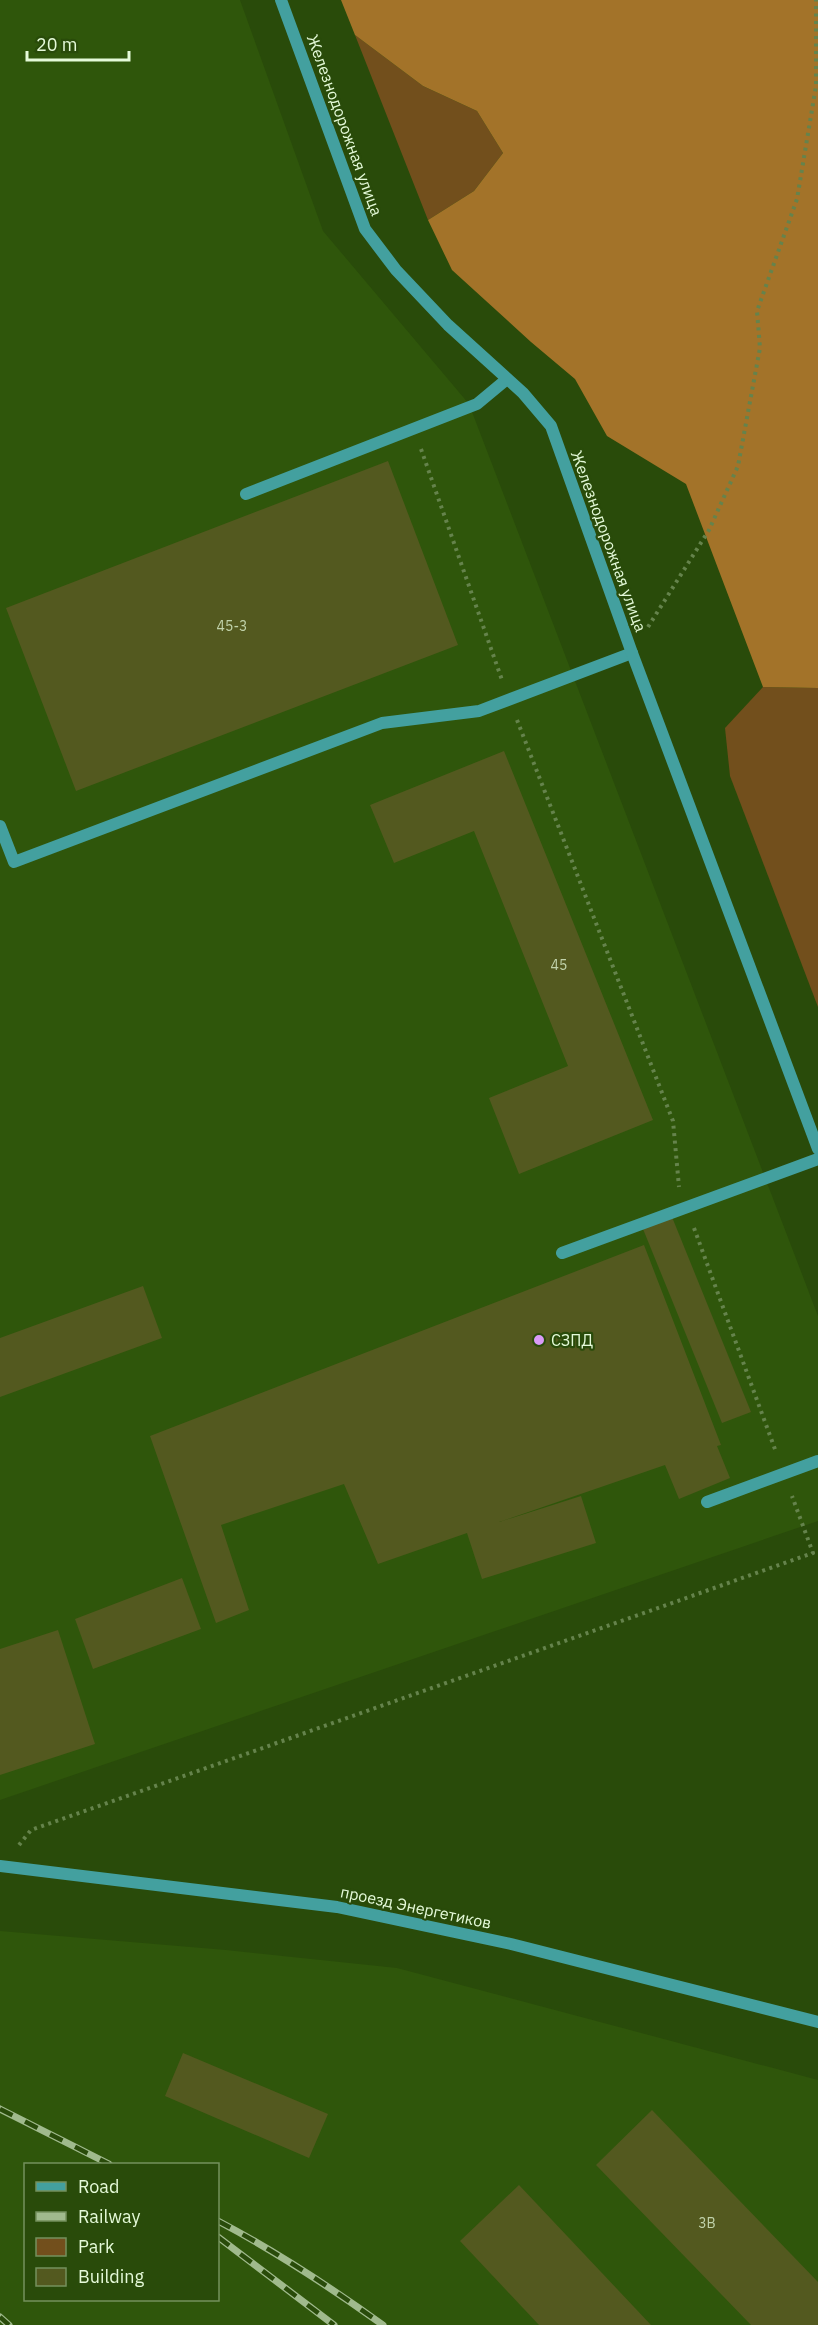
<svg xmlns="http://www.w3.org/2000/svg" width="818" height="2325" font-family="'IBM Plex Sans',sans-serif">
  <rect width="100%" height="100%" fill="#294b0a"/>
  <g fill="#2f560b" fill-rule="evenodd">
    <path d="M0,0h240l83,231 146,173 349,912v205l-818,279z"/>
    <path d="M0,1931l226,19 171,18 421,112v245h-818zM26,2164h192v136h-192z"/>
  </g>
  <g fill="#724f1c">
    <path d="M355,35l68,51 54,25 26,42 -29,38 -46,29z"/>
    <path d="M763,687l55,1v319l-88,-231 -5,-48z"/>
  </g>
  <path fill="#a37329" d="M341,0h477v688l-55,-1 -77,-203 -79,-48 -32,-57 -44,-37 -79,-72 -24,-50 46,-29 29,-38 -26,-42 -54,-25 -68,-51z"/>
  <g fill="#53591f">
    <path d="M388,461l70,184 -382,146 -70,-183z"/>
    <path d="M504,751l149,369 -134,54 -30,-76 79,-32 -94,-235 -80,32 -24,-58z"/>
    <path d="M672,1217l79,195 -29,11 -79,-194z"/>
    <path d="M644,1245l77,200 -4,1 13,32 -51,21 -14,-34 -166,57 82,-26 15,47 -114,36 -15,-46 -89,31 -34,-80 -123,41 28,85 -33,13 -66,-187z"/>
    <path d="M143,1286l19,52 -162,59v-59z"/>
    <path d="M182,1578l19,51 -108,40 -18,-50z"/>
    <path d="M58,1630l37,114 -95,31v-126z"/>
    <path d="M183,2053l145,61 -19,44 -144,-62z"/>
    <path d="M652,2110l166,172v43h-67l-155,-160z"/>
    <path d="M519,2185l132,140h-112l-79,-84z"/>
  </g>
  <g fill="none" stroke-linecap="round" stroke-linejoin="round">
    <g stroke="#65834c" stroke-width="4" stroke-dasharray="3 4.5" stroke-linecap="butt">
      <path d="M421,449l81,231"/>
      <path d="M648,627l61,-97 29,-64 22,-118 -3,-37 40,-112 19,-113v-86"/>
      <path d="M517,720l156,401 6,66"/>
      <path d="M694,1228l82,224"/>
      <path d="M19,1845l12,-15 782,-277 -21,-57"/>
    </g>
    <g stroke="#43a09f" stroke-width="12">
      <path d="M246,494l231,-90 30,-25"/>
      <path d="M0,826l14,36 368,-139 97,-12 153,-58"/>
      <path d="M562,1253l256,-94"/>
      <path d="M707,1502l111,-41"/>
    </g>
    <g stroke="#43a09f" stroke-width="12">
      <path d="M281,0l84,229 31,41 52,55 75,68 28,33 81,227 186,496"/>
      <path d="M0,1866l337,41 174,37 307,78"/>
    </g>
    <defs>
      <g id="rail">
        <path d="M0,2109l109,55"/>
        <path d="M218,2221c57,30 112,66 165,104"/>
        <path d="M218,2237l116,88"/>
        <path d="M0,2317l9,8"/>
      </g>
    </defs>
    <use href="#rail" stroke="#a0ba8d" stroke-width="7"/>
    <use href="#rail" stroke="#294b0a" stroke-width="4.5" stroke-dasharray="14" stroke-linecap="butt"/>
  </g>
  <circle fill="#d99af7" stroke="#294b0a" stroke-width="2" cx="539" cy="1340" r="6"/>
  <g text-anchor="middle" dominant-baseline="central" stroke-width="4.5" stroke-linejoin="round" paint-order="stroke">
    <g font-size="14" fill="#c0d2aa">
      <text x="232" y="626">45-3</text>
      <text x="559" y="965">45</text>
      <text x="707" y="2223">3В</text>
    </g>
    <g font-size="16" fill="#e5fad9" stroke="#294b0a">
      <text transform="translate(345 125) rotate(70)">Железнодорожная улица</text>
      <text transform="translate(609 541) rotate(70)">Железнодорожная улица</text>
      <text transform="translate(416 1907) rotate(12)">проезд Энергетиков</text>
    </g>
    <g font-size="16" fill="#e5fad9" stroke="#294b0a" text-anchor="start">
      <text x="551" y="1340">СЗПД</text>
    </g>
  </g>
  <rect x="24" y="2163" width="195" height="138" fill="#294b0a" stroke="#74915d" stroke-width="1.5"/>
  <rect x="36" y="2182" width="30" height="9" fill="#43a09f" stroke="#74915d" stroke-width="1.5"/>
  <text x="78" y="2193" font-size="18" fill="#e5fad9">Road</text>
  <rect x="36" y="2212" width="30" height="9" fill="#a0ba8d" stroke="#74915d" stroke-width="1.5"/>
  <text x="78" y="2223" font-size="18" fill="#e5fad9">Railway</text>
  <rect x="36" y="2238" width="30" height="18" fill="#724f1c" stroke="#74915d" stroke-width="1.5"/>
  <text x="78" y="2253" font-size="18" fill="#e5fad9">Park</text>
  <rect x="36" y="2268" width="30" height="18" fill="#53591f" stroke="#74915d" stroke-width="1.5"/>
  <text x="78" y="2283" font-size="18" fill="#e5fad9">Building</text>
  <path d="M27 51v9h102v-9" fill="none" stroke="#e5fad9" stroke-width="3"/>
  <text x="36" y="51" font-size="18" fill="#e5fad9" stroke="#294b0a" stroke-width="4.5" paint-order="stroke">20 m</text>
</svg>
